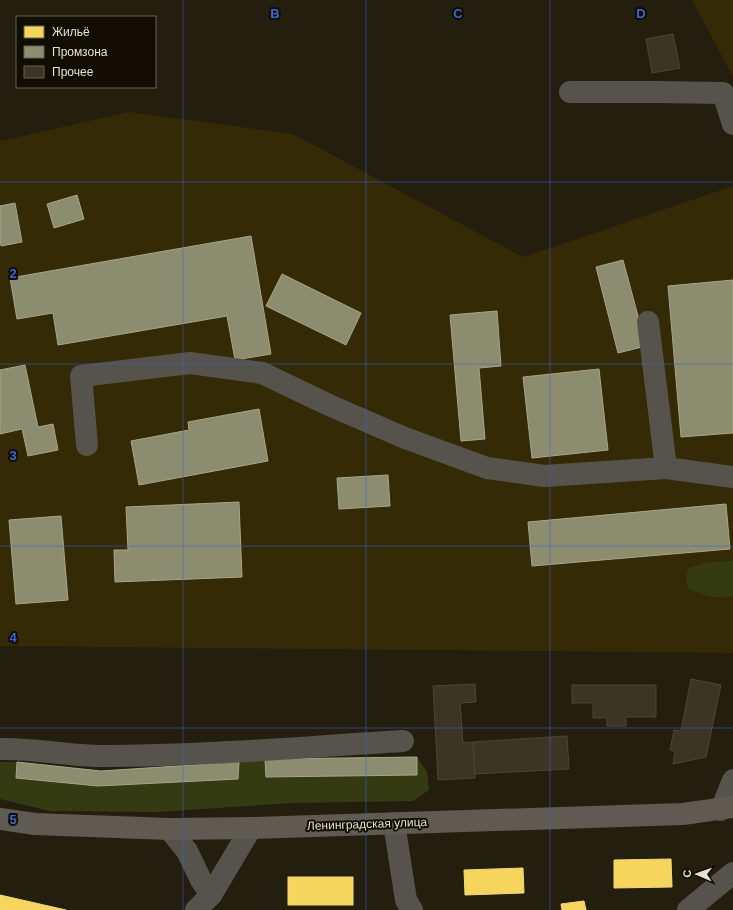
<svg xmlns="http://www.w3.org/2000/svg" width="733" height="910" font-family="Arial,sans-serif">
  <rect width="100%" height="100%" fill="#231e0e"/>
  <g fill="#342a05">
    <path d="M692,0h41v77z"/>
    <path d="M129,112l164,22 230,123 210,-71v467l-733,-7v-505z"/>
  </g>
  <g fill="#343b13">
    <path d="M733,561v35c-15,4 -31,-1 -45,-8l-2,-11 3,-9 20,-6z"/>
    <path d="M417,757l10,15 2,18 -16,11 -120,2 -135,9 -108,-1 -50,-12v-37h17l-1,16 82,8 140,-7 1,-17 26,-3 1,18 151,-2z"/>
  </g>
  <g fill="#f6d55c" stroke="#f1d97f">
    <path d="M671,859l1,28 -58,1v-28z"/>
    <path d="M523,868l1,25 -59,2 -1,-25z"/>
    <rect x="288" y="877" width="65" height="28"/>
    <path d="M0,895l66,15h-66z"/>
    <path d="M584,901l2,9h-24l-1,-6z"/>
  </g>
  <g fill="#8c8c6e" stroke="#a7a68b">
    <path d="M77,195l7,24 -30,9 -7,-24z"/>
    <path d="M15,203l7,39 -21,4 -1,-6v-34z"/>
    <path d="M251,236l20,118 -36,6 -8,-44 -169,29 -5,-32 -36,6 -7,-41z"/>
    <path d="M623,260l23,86 -28,7 -22,-86z"/>
    <path d="M282,274l79,39 -15,32 -80,-39z"/>
    <path d="M733,280v153l-52,4 -13,-151z"/>
    <path d="M497,311l4,55 -22,2 6,71 -24,2 -11,-126z"/>
    <path d="M25,365l13,62 15,-3 5,26 -30,6 -6,-27 -22,5v-64z"/>
    <path d="M599,369l9,81 -76,8 -9,-81z"/>
    <path d="M259,409l9,52 -129,24 -8,-44 58,-11 -1,-8z"/>
    <path d="M388,475l2,31 -51,3 -2,-31z"/>
    <path d="M239,502l3,75 -127,5 -1,-32h14l-2,-43z"/>
    <path d="M726,504l4,45 -198,17 -4,-44z"/>
    <path d="M61,516l7,84 -52,4 -7,-84z"/>
    <path d="M417,757v18l-151,2 -1,-18z"/>
    <path d="M17,762l84,9 138,-9 -1,17 -140,7 -82,-8z"/>
  </g>
  <g fill="#3a3525" stroke="#4b4639">
    <path d="M673,34l7,34 -28,5 -6,-34z"/>
    <path d="M691,679l30,6 -15,72 -33,7 2,-13 -5,-1 4,-20 7,1z"/>
    <path d="M475,684l1,18 -16,1 3,40 10,-1 2,36 -37,2 -5,-94z"/>
    <path d="M572,685h84v32h-30v9h-19v-8h-14v-15h-21z"/>
    <path d="M567,736l2,33 -94,5 -2,-32z"/>
  </g>
  <g fill="none" stroke-linecap="round" stroke-linejoin="round">
    <g stroke="#56534d" stroke-width="22">
      <path d="M570,92h88l65,1 10,31"/>
      <path d="M648,322l18,146 67,9"/>
      <path d="M87,445l-6,-69 109,-13 72,10 67,32 76,33 82,30 57,8 122,-8"/>
      <path d="M0,749c35,-1 68,7 103,7 100,0 200,-9 300,-15"/>
      <path d="M721,810l12,-30"/>
      <path d="M394,823l12,77 6,10"/>
      <path d="M169,829l18,22 14,29 10,15"/>
      <path d="M196,910l15,-15 40,-67"/>
      <path d="M688,910l45,-37"/>
    </g>
    <path stroke="#5f5a52" stroke-width="22" d="M0,819l35,5 134,5 82,-1 432,-14 50,-7"/>
  </g>
  <path fill="none" stroke="#3b64d7" stroke-width="1" stroke-opacity="0.55" d="M183,0v910M366,0v910M550,0v910M0,182h733M0,364h733M0,546h733M0,728h733"/>
  <g text-anchor="middle" dominant-baseline="central" stroke-width="4" stroke-linejoin="round" paint-order="stroke">
    <g font-size="12" fill="#e6e1d0" stroke="#110d03">
      <text transform="translate(367 824) rotate(-2)">Ленинградская улица</text>
    </g>
  </g>
  <g font-size="13" text-anchor="middle" font-weight="bold" fill="#3b64d7" stroke="#110d03" stroke-width="4" stroke-linejoin="round" paint-order="stroke">
    <text x="275" y="18">B</text>
    <text x="458" y="18">C</text>
    <text x="641" y="18">D</text>
    <text x="13" y="278">2</text>
    <text x="13" y="460">3</text>
    <text x="13" y="642">4</text>
    <text x="13" y="824">5</text>
  </g>
  <rect x="16" y="16" width="140" height="72" fill="#110d03" stroke="#666255"/>
  <rect x="24" y="26" width="20" height="12" fill="#f6d55c" stroke="#666255"/>
  <text x="52" y="36" font-size="12" fill="#e6e1d0">Жильё</text>
  <rect x="24" y="46" width="20" height="12" fill="#8c8c6e" stroke="#666255"/>
  <text x="52" y="56" font-size="12" fill="#e6e1d0">Промзона</text>
  <rect x="24" y="66" width="20" height="12" fill="#3a3525" stroke="#666255"/>
  <text x="52" y="76" font-size="12" fill="#e6e1d0">Прочее</text>
  <g transform="translate(697 874) rotate(272)" stroke="#110d03" stroke-width="3" paint-order="stroke">
  <path d="M0-3L7 15L0 10L-7 15Z" fill="#e6e1d0"/>
  <text y="-6" font-size="11" font-weight="bold" text-anchor="middle" fill="#e6e1d0">С</text>
  </g>
</svg>
